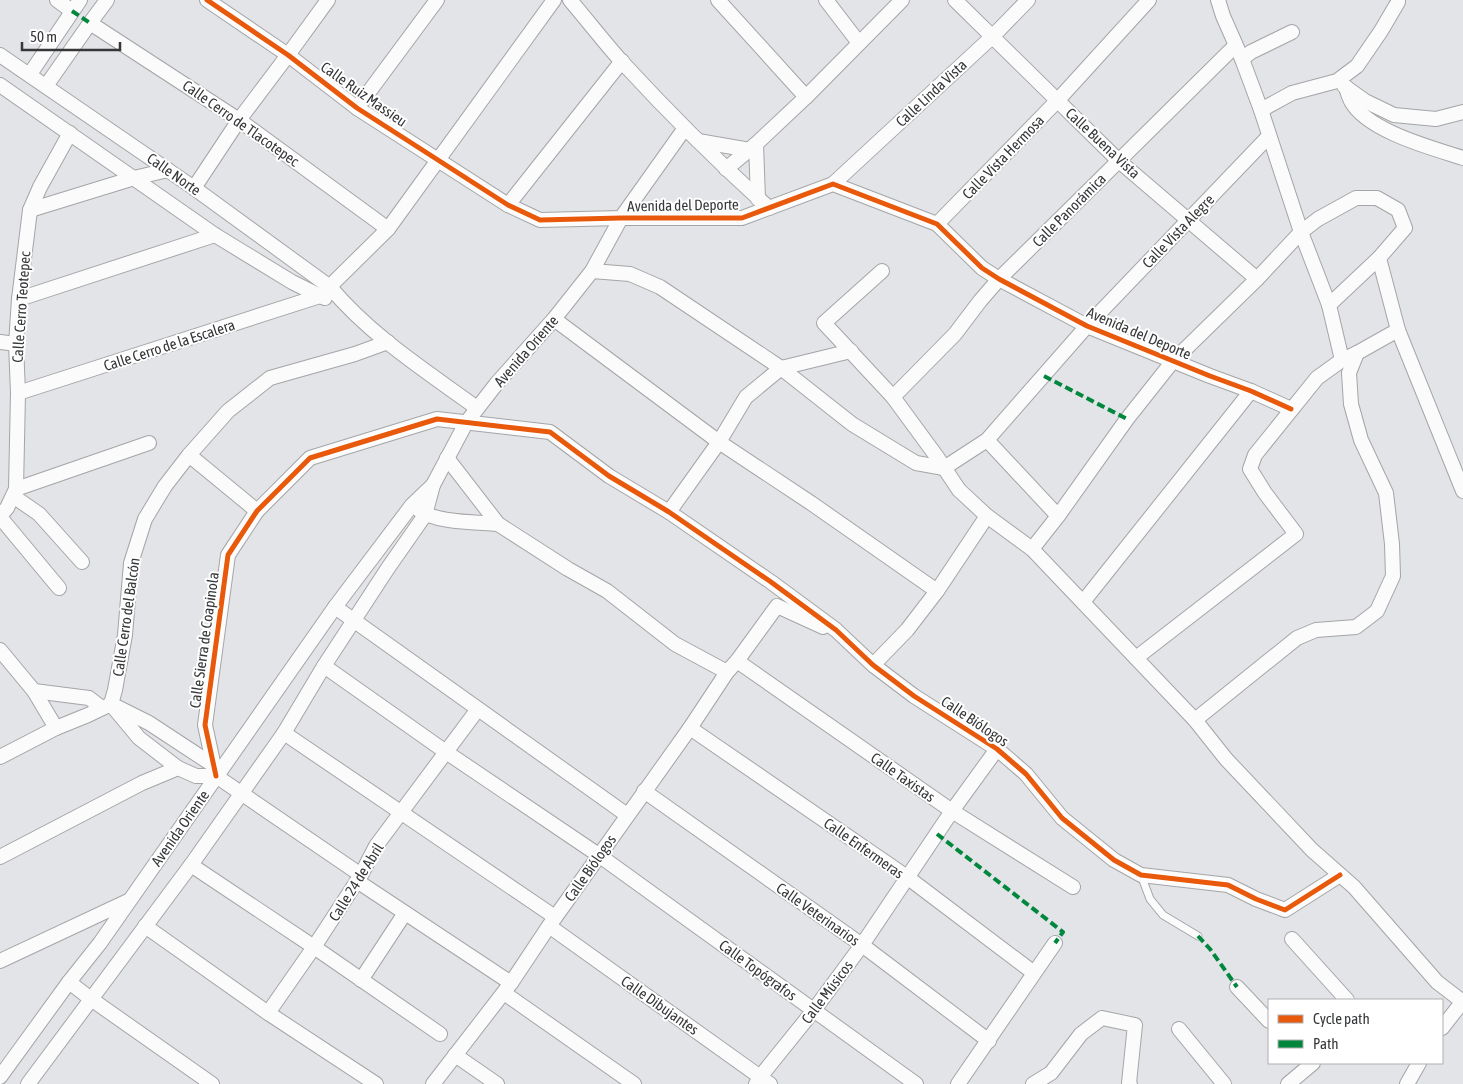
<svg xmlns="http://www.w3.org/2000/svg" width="1463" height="1084" font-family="'Asap Condensed',sans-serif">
  <rect width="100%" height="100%" fill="#e2e4e7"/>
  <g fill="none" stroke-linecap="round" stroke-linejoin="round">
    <defs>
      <path id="service" d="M1141,875l9,24 13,16 35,21"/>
      <g id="minor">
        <path d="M57,0l15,11"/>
        <path d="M207,0l81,55 69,53 151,97 32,15 81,-2h121l91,-34 104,40 45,44 17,11 88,47 123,50 41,15 40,18"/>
        <path d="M570,0c18,21 34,42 52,62 47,51 96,100 147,146"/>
        <path d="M718,0l88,97"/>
        <path d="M826,0l33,43"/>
        <path d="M955,0l164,161 138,118"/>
        <path d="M1218,0l5,16 19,43 19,51 40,122 28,73 13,55"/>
        <path d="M90,23l149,97 149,109"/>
        <path d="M0,55l194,133 136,99c41,49 96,84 147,121"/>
        <path d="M1242,59l9,-7 41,-20"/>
        <path d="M30,74l50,-74"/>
        <path d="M0,85l215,150 77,47 28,14 5,2"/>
        <path d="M46,86l44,-63 17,-23"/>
        <path d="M1344,86l21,15 29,14 42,4 27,-7"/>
        <path d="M1346,87c1,4 3,10 5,14 16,30 81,47 112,57"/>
        <path d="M357,108l80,-108"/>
        <path d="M1261,110l31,-17 45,-12 20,-15 24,-35 17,-29v-2"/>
        <path d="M698,141l52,9"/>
        <path d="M756,144l2,55"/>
        <path d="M726,169l30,-25 50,-47 96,-97"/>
        <path d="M833,184l160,-148 35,-36"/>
        <path d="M194,188l45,-68 49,-65 40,-55"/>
        <path d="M508,205l114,-144"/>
        <path d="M30,210l104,-32 34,-8"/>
        <path d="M937,224l120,-123 92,-101"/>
        <path d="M1379,258l19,72 65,161"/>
        <path d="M592,271l38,3 30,13 121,81 71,56 64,39 28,5 43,-28 100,-114 182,-190"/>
        <path d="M882,271l-58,52 69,74 44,60 22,33 28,26 45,33 163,171 31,39 86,91 42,37 83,95 26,20"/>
        <path d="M19,299l196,-64"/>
        <path d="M554,319l165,123 92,61 126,88"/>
        <path d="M0,342l16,2"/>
        <path d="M18,393l302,-97 68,-67 166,-229"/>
        <path d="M893,397l62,-63 25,-33 19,-22 236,-233"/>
        <path d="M987,440l71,76"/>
        <path d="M189,455l68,56"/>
        <path d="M447,458l51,66 70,45 39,22 68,53 52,28"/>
        <path d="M16,489l133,-46"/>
        <path d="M13,496l26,18 43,48"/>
        <path d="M419,510c17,13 57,12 79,14"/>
        <path d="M669,512l50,-70 27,-45 35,-29 70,-17"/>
        <path d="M0,516l7,-8 9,-19 2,-96 -2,-49 3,-45 11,-89 10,-23 30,-54"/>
        <path d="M0,517l59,71"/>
        <path d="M1032,549l26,-33 69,-97 46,-58 84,-82 44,-47 17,-13 38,-21h21l21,12 7,18 -26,30 -50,47"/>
        <path d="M1083,602l168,-211"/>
        <path d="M335,607l292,208"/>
        <path d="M0,650l34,41 22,37"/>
        <path d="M1136,658l160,-124 -31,-41 -15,-24 5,-14 62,-77 25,-18 15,-7 41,-23"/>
        <path d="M737,661l215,150 121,76"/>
        <path d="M873,665l34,-35 30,-39 50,-75"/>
        <path d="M324,666l122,86 154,104 316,228"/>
        <path d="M34,691l55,7 13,10"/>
        <path d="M111,704l38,19 64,42"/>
        <path d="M114,708l25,30 39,30"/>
        <path d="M1195,720l102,-82 19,-8 40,-3 21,-16 16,-35 -1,-32 -6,-51 -25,-53 -10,-36 -2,-31 8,-20"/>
        <path d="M690,728l217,149 127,96"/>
        <path d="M284,733l271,184"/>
        <path d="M0,757l56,-29 32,-13 23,-11 4,-14 10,-55 6,-72 14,-44 20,-33 24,-31 39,-44 42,-33 85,-24 33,-12"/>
        <path d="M216,776l-11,-51 23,-170 29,-44 53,-53 127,-39 113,13 59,44 60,36 102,70 65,48 37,35 41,31 83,53 29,25 36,44 52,42 27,15 87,10 28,14 29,11 55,-35"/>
        <path d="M216,776l145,99"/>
        <path d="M644,791l218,154 127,96"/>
        <path d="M0,857l142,-74 36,-15 18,8h20"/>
        <path d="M191,865l123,82 126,87"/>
        <path d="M357,881l154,102"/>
        <path d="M145,926l123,87 108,71"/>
        <path d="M549,926l221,158"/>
        <path d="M1292,939l55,61"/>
        <path d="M0,961l128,-60"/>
        <path d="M361,980l44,-67"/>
        <path d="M69,982l22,17 121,85"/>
        <path d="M1237,987l32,34"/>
        <path d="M504,993l130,91"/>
        <path d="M268,1013l46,-66 47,-72 15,-29 102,-137"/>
        <path d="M1442,1028l21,-27"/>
        <path d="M1179,1029l45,55"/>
        <path d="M455,1055l42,29"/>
        <path d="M0,1077l69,-95 31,-39 235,-336 77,-102 21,-20"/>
        <path d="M28,1084l163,-219 93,-132 40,-67 64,-98 37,-53 8,-30 33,-62 31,-40 57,-64 38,-48 29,-53 64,-90"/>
        <path d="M433,1084l78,-101 38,-57 141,-198 37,-56 10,-11 40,-55 46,21"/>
        <path d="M756,1084l4,-7 54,-67 48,-65 90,-134 45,-62"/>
        <path d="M958,1084l97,-141"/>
        <path d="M1033,1084l18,-11 30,-39 21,-16 33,7 -6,58 1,1"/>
        <path d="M1288,1084l25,-21"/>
        <path d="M1407,1084l12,-21"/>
      </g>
    </defs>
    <use href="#service" stroke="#a4a5a7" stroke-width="9"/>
    <use href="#minor" stroke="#a4a5a7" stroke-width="16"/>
    <use href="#service" stroke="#fbfbfb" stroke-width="7"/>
    <use href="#minor" stroke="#fbfbfb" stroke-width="14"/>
    <g stroke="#00873e" stroke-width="4" stroke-dasharray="8 4" stroke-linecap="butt">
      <path d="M72,11l18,12"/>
      <path d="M1044,376l83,43"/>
      <path d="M937,834l126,98 -8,11"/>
      <path d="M1198,936l12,13 27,38"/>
    </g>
    <defs>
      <g id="cycleway">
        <path d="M207,0l81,55 69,53 151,97 32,15 81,-2h121l91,-34 104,40 45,44 17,11 88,47 123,50 41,15 40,18"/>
        <path d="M216,776l-11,-51 23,-170 29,-44 53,-53 127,-39 113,13 59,44 60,36 102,70 65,48 37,35 41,31 83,53 29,25 36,44 52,42 27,15 87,10 28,14 29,11 55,-35"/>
      </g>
    </defs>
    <use href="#cycleway" stroke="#fff" stroke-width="8"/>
    <use href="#cycleway" stroke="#e8590c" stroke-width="5"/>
  </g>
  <g text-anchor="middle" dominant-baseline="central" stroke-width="4" stroke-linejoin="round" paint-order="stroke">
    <g font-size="15" fill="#363739" stroke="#fff">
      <text transform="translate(931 93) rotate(-43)">Calle Linda Vista</text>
      <text transform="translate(364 94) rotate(35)">Calle Ruiz Massieu</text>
      <text transform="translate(241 123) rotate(35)">Calle Cerro de Tlacotepec</text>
      <text transform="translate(1103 143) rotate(43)">Calle Buena Vista</text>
      <text transform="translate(1003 157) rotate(-46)">Calle Vista Hermosa</text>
      <text transform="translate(174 174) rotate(35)">Calle Norte</text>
      <text transform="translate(683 205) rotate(-1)">Avenida del Deporte</text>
      <text transform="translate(1069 210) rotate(-45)">Calle Panorámica</text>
      <text transform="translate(1178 231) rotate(-46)">Calle Vista Alegre</text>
      <text transform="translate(21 307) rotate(-86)">Calle Cerro Teotepec</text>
      <text transform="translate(1139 333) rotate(23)">Avenida del Deporte</text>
      <text transform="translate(169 345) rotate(-18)">Calle Cerro de la Escalera</text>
      <text transform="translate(526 351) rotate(-49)">Avenida Oriente</text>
      <text transform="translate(126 617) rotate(-82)">Calle Cerro del Balcón</text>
      <text transform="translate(204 640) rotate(-82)">Calle Sierra de Coapinola</text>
      <text transform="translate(975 721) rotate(34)">Calle Biólogos</text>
      <text transform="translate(903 777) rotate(35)">Calle Taxistas</text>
      <text transform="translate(180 828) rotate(-55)">Avenida Oriente</text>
      <text transform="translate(864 848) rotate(35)">Calle Enfermeras</text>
      <text transform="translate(590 868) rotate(-55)">Calle Biólogos</text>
      <text transform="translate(356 882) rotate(-58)">Calle 24 de Abril</text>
      <text transform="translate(818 914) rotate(35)">Calle Veterinarios</text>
      <text transform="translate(758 970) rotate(36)">Calle Topógrafos</text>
      <text transform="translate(827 992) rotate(-53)">Calle Músicos</text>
      <text transform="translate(660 1005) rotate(35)">Calle Dibujantes</text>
    </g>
  </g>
  <rect x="1268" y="999" width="175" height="65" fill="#ffffff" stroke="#afafb0"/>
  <rect x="1278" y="1015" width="25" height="8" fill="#e8590c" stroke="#afafb0"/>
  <text x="1313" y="1024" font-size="15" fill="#363739">Cycle path</text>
  <rect x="1278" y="1040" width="25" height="8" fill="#00873e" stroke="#afafb0"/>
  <text x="1313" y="1049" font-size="15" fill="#363739">Path</text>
  <path d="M22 42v8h98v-8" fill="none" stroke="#363739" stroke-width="2.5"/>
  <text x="30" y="42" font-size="15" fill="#363739" stroke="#ffffff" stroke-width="4" paint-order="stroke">50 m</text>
</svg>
